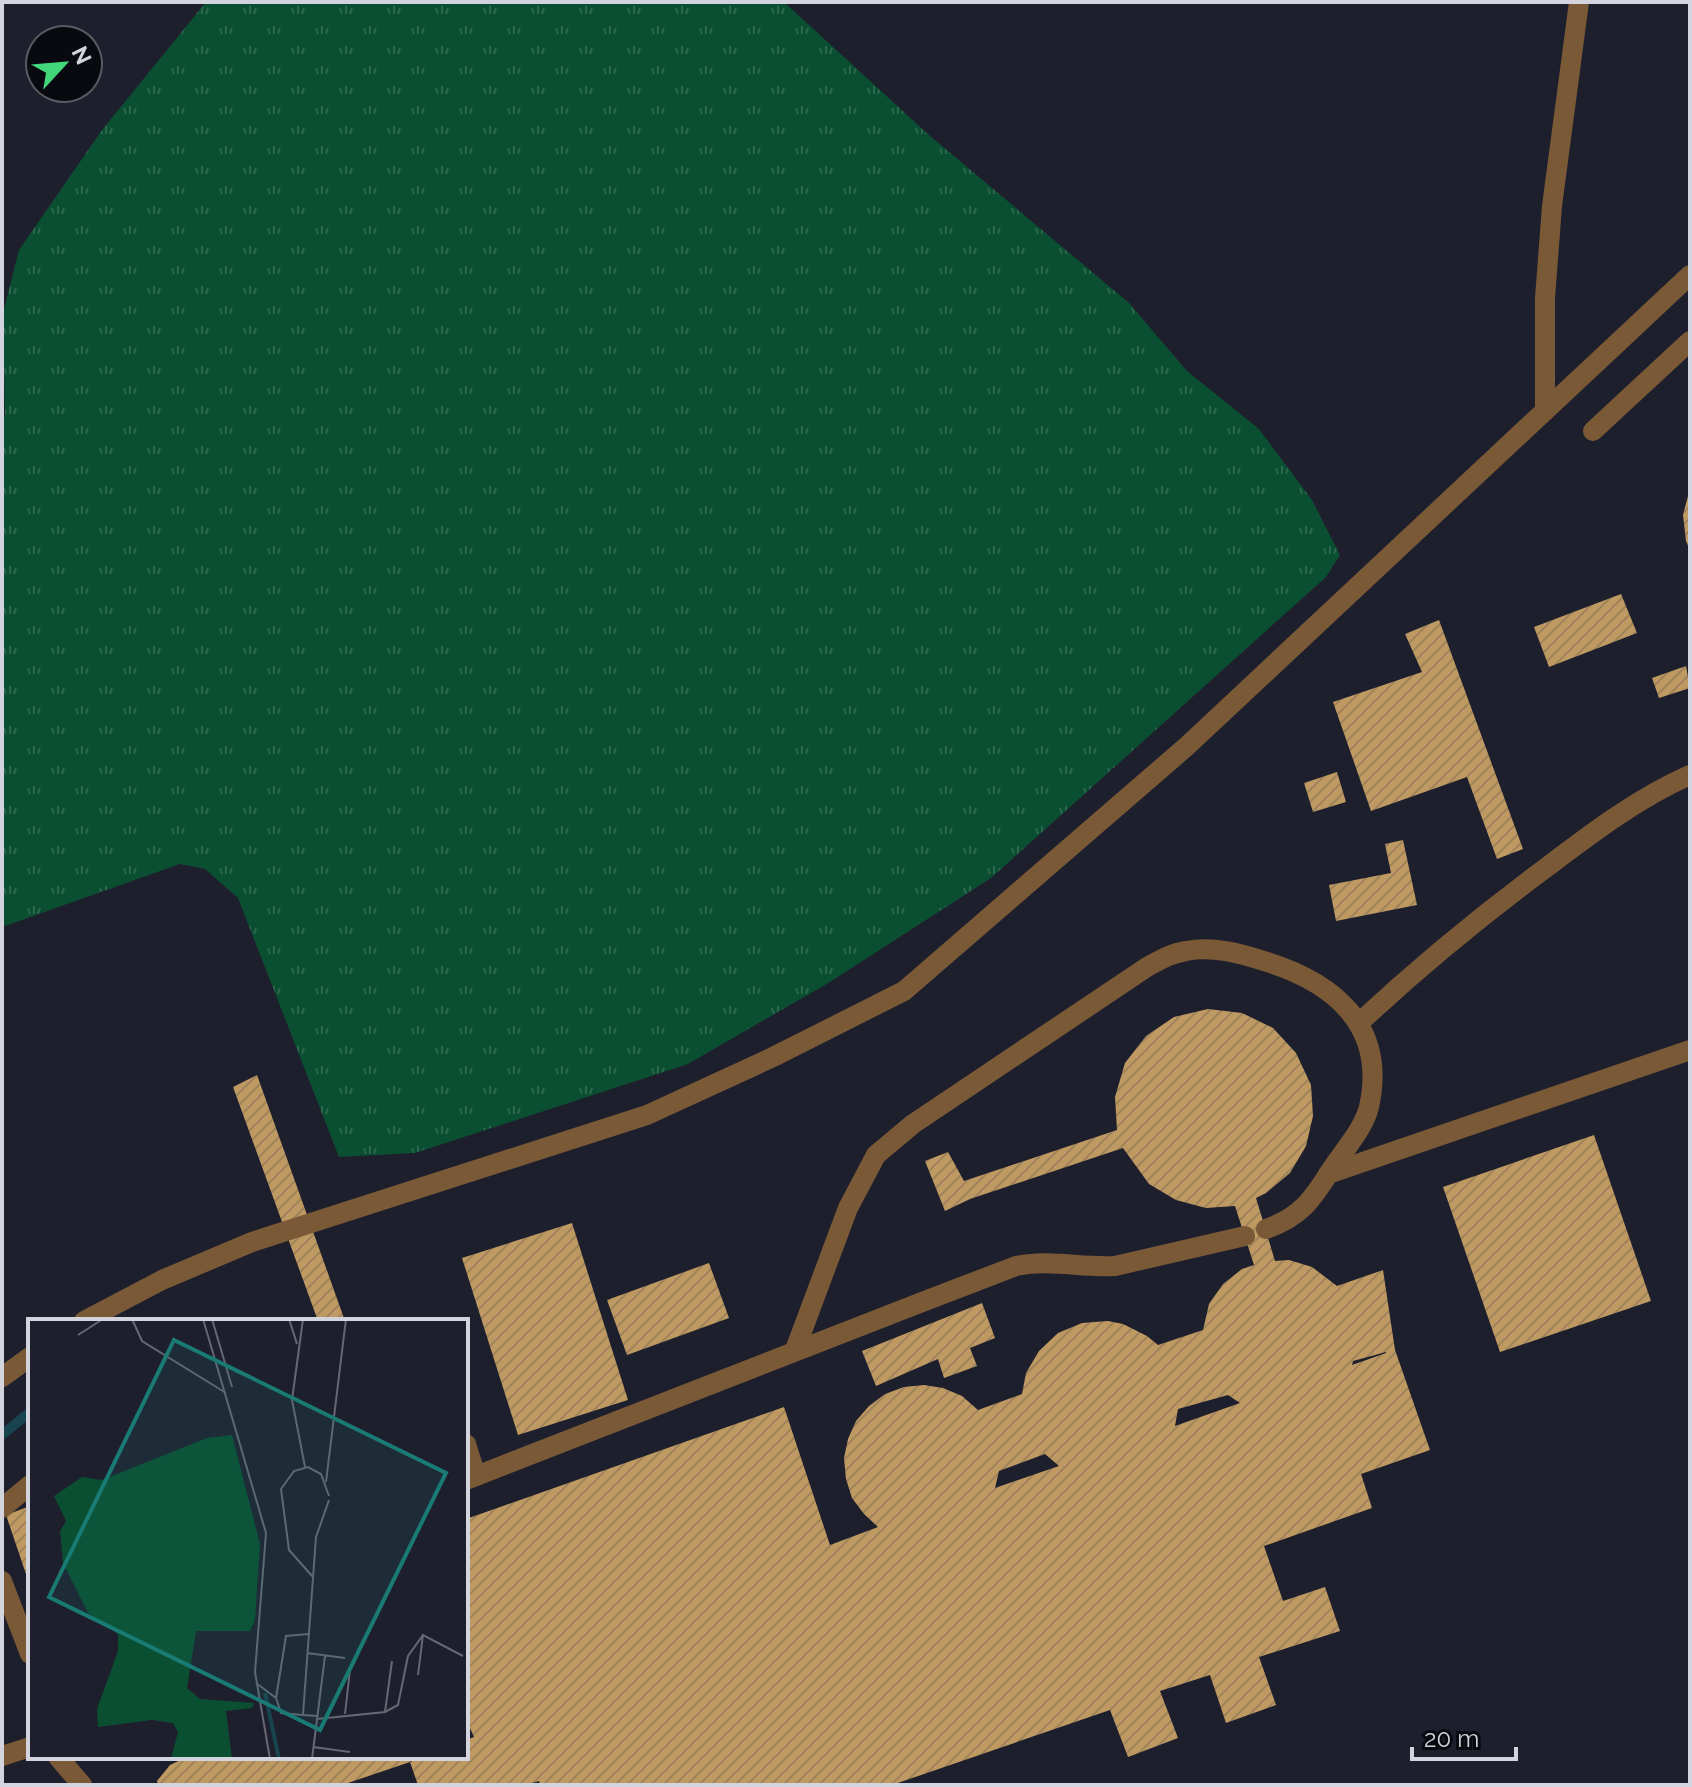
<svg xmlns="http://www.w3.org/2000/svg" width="1692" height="1787" font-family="Raleway,sans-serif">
  <defs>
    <pattern id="grass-tufts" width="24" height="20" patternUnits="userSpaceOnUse" patternTransform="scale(2)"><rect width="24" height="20" fill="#0a4f31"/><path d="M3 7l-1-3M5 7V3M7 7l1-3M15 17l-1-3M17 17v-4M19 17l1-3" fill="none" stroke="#2d674e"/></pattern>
    <pattern id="building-hatch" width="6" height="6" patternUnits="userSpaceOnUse" patternTransform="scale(2)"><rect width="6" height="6" fill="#bf9962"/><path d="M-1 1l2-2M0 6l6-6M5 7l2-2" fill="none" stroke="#9f835a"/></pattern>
  </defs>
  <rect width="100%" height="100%" fill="#1e1f2d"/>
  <path fill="url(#grass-tufts)" d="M206,2h578l146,134 199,167 58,68 72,58 53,71 28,55 -14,22 -335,301 -161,104 -142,82 -273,89 -76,4 -101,-259 -33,-29 -25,-5 -178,63v-504l3,-8 -2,-102 16,-63 83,-120z"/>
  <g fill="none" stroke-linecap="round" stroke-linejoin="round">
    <path stroke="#18444f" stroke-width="10" d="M2,1435l28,-23"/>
  </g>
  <g fill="url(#building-hatch)" fill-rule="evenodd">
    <path d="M1689,492h1v59l-4,-10 -3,-26z"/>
    <path d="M1621,594l16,39 -88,34 -15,-40z"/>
    <path d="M1439,620l84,229 -26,10 -30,-82 -96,34 -38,-109 89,-30 -17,-38z"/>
    <path d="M1686,666l4,22 -31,10 -7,-20z"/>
    <path d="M1337,772l9,30 -33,10 -9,-29z"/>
    <path d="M1403,840l14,65 -81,16 -7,-36 62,-12 -6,-29z"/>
    <path d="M1208,1009l34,4 31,15 23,25 15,32 2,31 -7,30 -16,27 -24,20 -10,5 19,63 14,-1 23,7 25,19 46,-16 12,80 35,100 -69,24 11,34 -108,38 19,55 42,-14 15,44 -81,26 17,48 -50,18 -16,-48 -50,16 18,47 -50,19 -18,-47 -218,75h-352l-1,-4 -13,4h-108l-8,-23 12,-5h44v-17l8,-3 -8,-18v-200l318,-112 46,138 48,-18 -14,-13 -12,-16 -6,-19 -2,-21 4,-19 8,-18 13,-15 16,-12 19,-7 20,-2 19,3 19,8 16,14 44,-16 4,-21 13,-22 19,-18 24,-10 26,-2 15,3 24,12 11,9 45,-15 6,-26 14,-20 19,-15 12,-4 -19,-59 -29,2 -30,-8 -27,-16 -26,-36 -153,51 -25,12 -20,-50 23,-9 16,29 153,-51 -2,-33 10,-34 21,-27 28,-19zM1386,1352v1l-34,12 1,-4zM1228,1395l12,8 -65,23 3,-17zM1045,1454l14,12 -64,22 4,-17z"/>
    <path d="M257,1075l88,246h-27l-85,-234z"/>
    <path d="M1594,1135l57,166 -151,51 -57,-165z"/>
    <path d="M572,1223l56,177 -110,35 -56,-177z"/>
    <path d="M709,1263l20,55 -102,37 -20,-55z"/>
    <path d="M982,1303l13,35 -25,10 7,18 -33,12 -6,-19 -62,27 -14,-35z"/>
    <path d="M30,1506v77h-1l-23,-68z"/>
    <path d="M187,1757h228l-5,5 -68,23h-184l-1,-4 13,-16z"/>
  </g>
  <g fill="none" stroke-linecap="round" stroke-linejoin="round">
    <g stroke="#7a5937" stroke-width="20">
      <path d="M1545,411v-113l7,-92 27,-204"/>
      <path d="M1593,431l97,-90"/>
      <path d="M1359,1023c60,-56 122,-107 188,-156 45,-34 91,-69 143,-92"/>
      <path d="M1328,1174l362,-124"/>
      <path d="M84,1321l78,-41 90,-38 395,-127 126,-58 131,-66 283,-245 503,-471"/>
      <path d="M795,1350l53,-142 28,-53 37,-31 234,-157c13,-7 25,-14 39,-16 27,-5 53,2 78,10 70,21 123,65 105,146 -5,20 -22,40 -34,57 -21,32 -31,52 -69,65"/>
      <path d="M2,1377l28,-20"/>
      <path d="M466,1444l10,32"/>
      <path d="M466,1480c183,-71 366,-144 550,-214 33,-7 65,2 99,0l130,-30"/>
      <path d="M2,1508l28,-23"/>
      <path d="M2,1581l28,73"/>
      <path d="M2,1756l28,-9"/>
      <path d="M58,1757l24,28"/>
    </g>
  </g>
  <g transform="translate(28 1319)">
    <rect width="440" height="440" fill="#1e1f2d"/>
    <path d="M204,116l28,109 -5,76 -5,11h-54l-9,57 13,11 54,4 -2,5 -26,3 6,48h-61l7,-27 -5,-9 -21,-3 -54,7 -1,-18 21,-58v-17l-30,-21 -25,-50 -3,-32 6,-10 -12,-25 28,-19 20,3 105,-42z" fill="#0a4f31"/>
    <path fill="none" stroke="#18444f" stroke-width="4" d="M237,374l14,66"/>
    <path fill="none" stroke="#666773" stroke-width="2" d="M104,0l10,22 84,52M175,0l63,214 -11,139 15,87M184,0l20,68M261,0l8,25M275,0l-11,81 13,67M50,16l25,-16M298,163l20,-163M285,258l-24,-27 -8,-61 13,-18 14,-4 13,7 8,22M279,334l38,5M390,356l5,-40 40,21M228,364l20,15M357,393l13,-7 10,-49 15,-21M317,395l5,-44M275,396l-22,-2 -5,-15 10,-62 22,-2M289,397l-14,-1 13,-178 13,-37M289,400l68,-7 7,-51M285,428l37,5M284,440l13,-103"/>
    <path fill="#197b74" fill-opacity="0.15" stroke="#197b74" stroke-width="4" d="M146,21l272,133 -126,257 -271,-133z"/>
    <rect width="440" height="440" fill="none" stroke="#d3d4dd" stroke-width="4"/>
  </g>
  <rect width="1692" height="1787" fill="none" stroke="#d3d4dd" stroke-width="8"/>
  <g transform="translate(64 64) rotate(64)"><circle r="38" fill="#090a10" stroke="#5a5b62" stroke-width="2"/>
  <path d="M0-6L14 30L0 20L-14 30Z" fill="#43d77b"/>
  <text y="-12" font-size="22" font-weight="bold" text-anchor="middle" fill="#d3d4dd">N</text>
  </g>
  <path d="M1412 1747v12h104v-12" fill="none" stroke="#d3d4dd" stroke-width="4"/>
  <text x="1424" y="1747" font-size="24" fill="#d3d4dd" stroke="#090a10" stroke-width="6" paint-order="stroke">20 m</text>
</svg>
